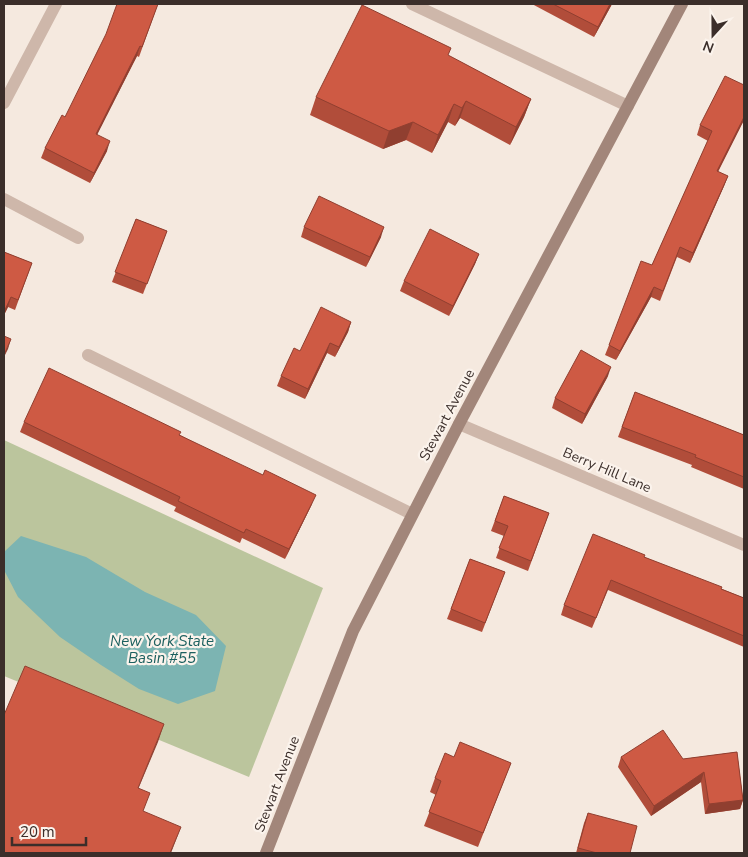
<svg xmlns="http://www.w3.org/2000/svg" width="748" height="857" font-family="'Nunito Sans',sans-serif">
  <rect width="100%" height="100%" fill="#f5e9df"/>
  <path fill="#bbc59d" d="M4,440l319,148 -74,189 -245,-101z"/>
  <path fill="#7cb4b2" d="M21,536l65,21 59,35 51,23 30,31 -11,45 -37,13 -39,-15 -38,-24 -41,-28 -42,-40 -14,-27v-18z"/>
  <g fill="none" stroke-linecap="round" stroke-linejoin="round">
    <g stroke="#ceb7aa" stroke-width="12">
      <path d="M412,4l216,102"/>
      <path d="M4,103l52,-99"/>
      <path d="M4,199l74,39"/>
      <path d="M88,355l324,159"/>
      <path d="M459,424l285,121"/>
    </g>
    <path stroke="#a2867a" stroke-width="12" d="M266,853l87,-222 106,-207 223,-420"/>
  </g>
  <g fill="#b14d3a">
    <path d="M158,4l-19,53 -2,-1 -40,78 10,17 -17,32 -49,-25 4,-10 20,-31z"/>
    <path d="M532,4h80l-18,33z"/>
    <path d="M449,56l82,43 -7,18 -14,28 -50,-27 -5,8 -7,-4 -16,31 -26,-13 -23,9 -73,-34 6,-18z"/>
    <path d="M744,85v35l-26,52 10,4 -4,10 -34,77 -13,-6 -17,44 -9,-4 -35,63 -11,-5 4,-10 43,-80 56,-124 -11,-6 3,-10z"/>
    <path d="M136,219l31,12 -24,63 -31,-12z"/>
    <path d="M304,227l77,10 -15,30 -65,-30z"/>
    <path d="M4,252l28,11 -17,47 -7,-3 -4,8z"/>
    <path d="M479,254l-4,10 -26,52 -49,-25 4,-10z"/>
    <path d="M351,322l-3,10 -13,25 -8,-4 -22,46 -28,-13 4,-10 19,-25z"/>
    <path d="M608,376l-26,48 -30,-16 3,-10z"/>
    <path d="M635,392l109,43v54l-53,-22 1,-2 -74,-28z"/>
    <path d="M24,422l156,13 132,69 -27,55 -43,-21 -2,5 -66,-32 2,-4 -156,-75z"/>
    <path d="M504,496l45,17 -21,58 -32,-13 8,-22 -13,-5z"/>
    <path d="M644,557l100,41v49l-136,-57 -16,38 -31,-13 3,-10z"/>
    <path d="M470,559l35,13 -23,60 -35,-13z"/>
    <path d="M737,752l6,48 -3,9 -35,5 -4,-32 -50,34 -33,-49 3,-10 62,2z"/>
    <path d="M454,757l57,6 -33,84 -54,-21 12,-31 -6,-3 5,-14z"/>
    <path d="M588,813l42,40h-54l8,-30z"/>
  </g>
  <g fill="#903f30">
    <path d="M610,4h2l-18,33 4,-10z"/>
    <path d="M140,46l-3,10 -44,87 3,-9z"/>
    <path d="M531,99l-7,18 -14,28 6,-18z"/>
    <path d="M466,101l-6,17 -5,8 7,-18z"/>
    <path d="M454,104l-6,18 -16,31 6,-18z"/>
    <path d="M744,117v3l-31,61 4,-10z"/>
    <path d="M413,122l-7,18 -23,9 6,-18z"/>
    <path d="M110,141l-3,10 -17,32 4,-10z"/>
    <path d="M728,176l-4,10 -34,77 3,-10z"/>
    <path d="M384,227l-3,10 -15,30 4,-10z"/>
    <path d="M479,254l-4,10 -26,52 4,-10z"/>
    <path d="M654,287l-3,10 -35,63 4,-9z"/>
    <path d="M11,297l-3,10 -4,8v-3z"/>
    <path d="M351,322l-3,10 -13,25 4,-10z"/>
    <path d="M11,339l-3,10 -4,8v-2z"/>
    <path d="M330,343l-3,10 -22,46 3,-10z"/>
    <path d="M611,367l-3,9 -26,48 3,-10z"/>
    <path d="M316,495l-4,9 -27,55 4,-10z"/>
    <path d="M164,724l-6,18 -27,64 7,-18z"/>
    <path d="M704,772l-3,10 -50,34 3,-10z"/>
    <path d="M743,800l-3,9 -35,5 4,-10z"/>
    <path d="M181,827l-10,26h-1z"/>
  </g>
  <g fill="#ce5a44" stroke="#903f30">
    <path d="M117,4h41l-16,43 -2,-1 -44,88 14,7 -16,32 -49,-25 17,-33 3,2 41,-83z"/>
    <path d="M553,4h57l-12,23z"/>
    <path d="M362,5l89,43 -3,7 83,44 -15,28 -50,-26 -4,7 -8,-4 -16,31 -25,-13 -24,9 -73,-34z"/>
    <path d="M725,76l19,9v32l-27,54 11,5 -35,77 -13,-6 -17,44 -9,-4 -34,64 -11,-6 32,-84 11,4 60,-134 -12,-6z"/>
    <path d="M319,196l65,31 -14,30 -66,-30z"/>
    <path d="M136,219l31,12 -20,53 -32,-12z"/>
    <path d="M430,229l49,25 -26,52 -49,-25z"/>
    <path d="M4,252l28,11 -14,37 -7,-3 -7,15z"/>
    <path d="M321,307l30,15 -12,25 -9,-4 -22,46 -27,-13 13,-28 6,3z"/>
    <path d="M4,336l7,3 -7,16z"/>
    <path d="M581,350l30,17 -26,47 -30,-16z"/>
    <path d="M49,368l132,64 -2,3 84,40 2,-5 51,25 -27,54 -43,-20 -2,4 -66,-32 2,-4 -156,-75z"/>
    <path d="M635,392l109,43v42l-49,-20 1,-2 -74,-28z"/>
    <path d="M504,496l45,17 -18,48 -32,-13 9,-22 -13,-5z"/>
    <path d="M593,534l52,21 -1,2 78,30 -1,2 23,9v38l-133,-56 -15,38 -32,-13z"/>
    <path d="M470,559l35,13 -20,51 -34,-14z"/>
    <path d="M25,666l139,58 -26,64 12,5 -7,18 38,16 -11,26h-166v-138z"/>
    <path d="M663,730l20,29 54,-7 6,48 -34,4 -5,-32 -50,34 -33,-49z"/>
    <path d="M460,742l51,21 -28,70 -54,-21 12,-31 -6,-3 10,-25 9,4z"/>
    <path d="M588,813l49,13 -7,27h-33l-19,-5z"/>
  </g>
  <g text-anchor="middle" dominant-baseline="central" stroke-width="4.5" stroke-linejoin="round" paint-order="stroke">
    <g font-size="14" fill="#3b2e2a" stroke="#fbf3ec">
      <text transform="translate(447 415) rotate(-62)">Stewart Avenue</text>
      <text transform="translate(607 470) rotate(23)">Berry Hill Lane</text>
      <text transform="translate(277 784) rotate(-69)">Stewart Avenue</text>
    </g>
    <g font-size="15" font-style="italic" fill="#1c605f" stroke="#fbf3ec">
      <text x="162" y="641">New York State<tspan x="162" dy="17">Basin #55</tspan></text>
    </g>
  </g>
  <rect width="748" height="857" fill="none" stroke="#3b2e2a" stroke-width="10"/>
  <g transform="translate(713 35) rotate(201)" stroke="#fbf3ec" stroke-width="4" paint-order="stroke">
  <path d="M0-4L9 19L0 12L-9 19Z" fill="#3b2e2a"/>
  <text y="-8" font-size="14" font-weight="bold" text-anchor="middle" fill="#3b2e2a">N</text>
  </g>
  <path d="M12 837v8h74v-8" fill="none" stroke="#3b2e2a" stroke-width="2.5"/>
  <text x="20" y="837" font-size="15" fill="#3b2e2a" stroke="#fbf3ec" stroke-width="4" paint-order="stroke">20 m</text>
</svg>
